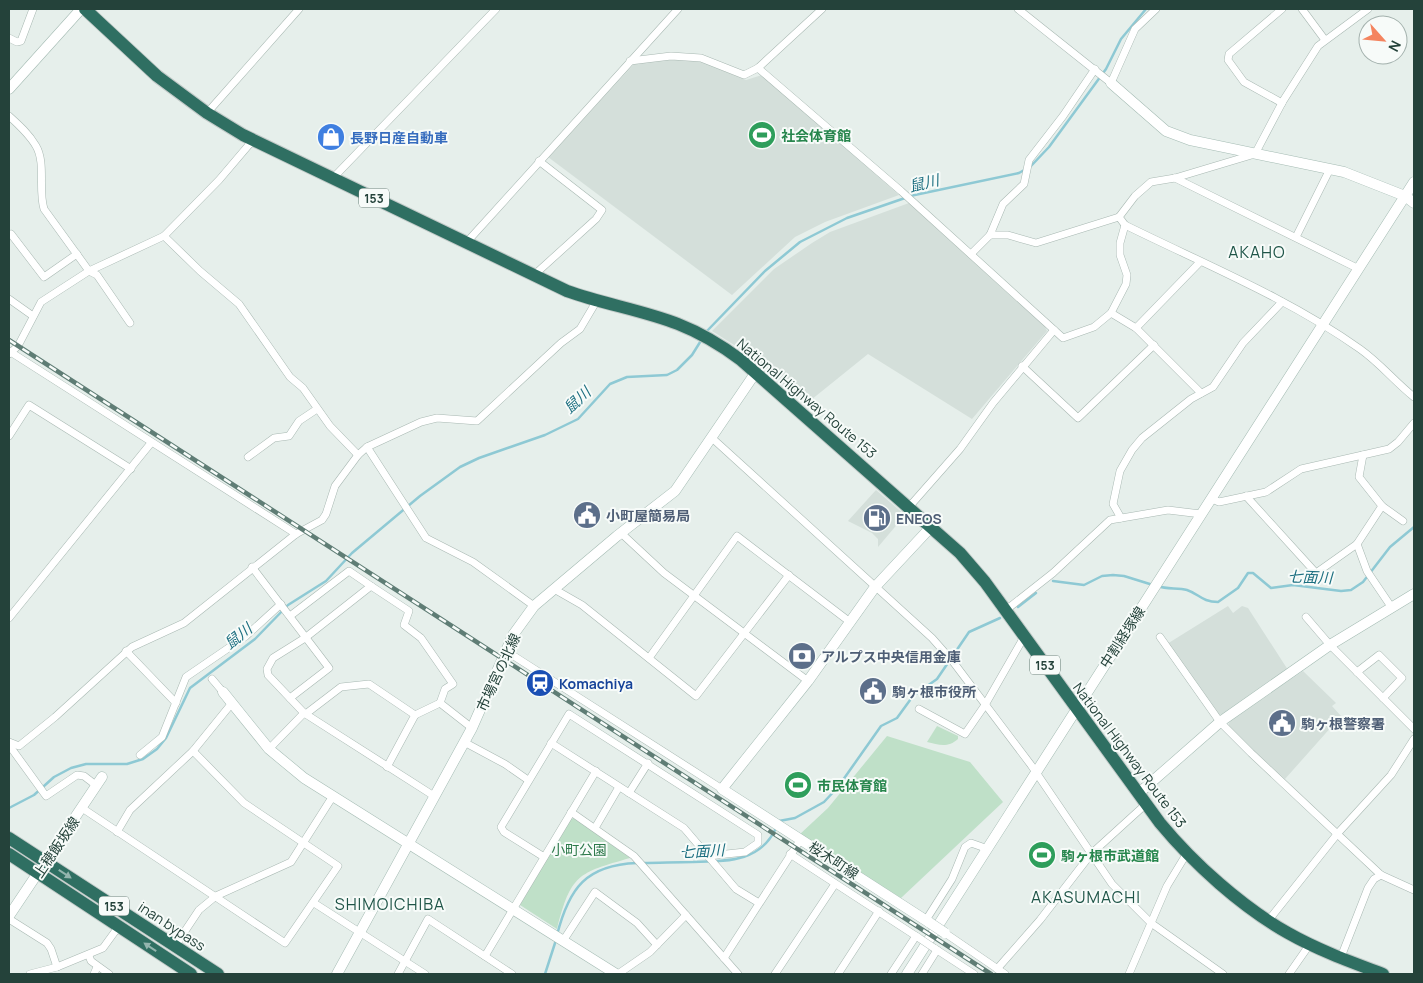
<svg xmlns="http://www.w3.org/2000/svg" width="1423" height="983" font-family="Manrope,'Noto Sans JP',sans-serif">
  <rect width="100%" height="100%" fill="#e6efeb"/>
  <g fill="#d4dfda">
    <path d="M670,59l31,2 45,19 16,-5 137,120 -74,27 -30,15 -63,58 -184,-138 88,-95z"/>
    <path d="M909,203l134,120 4,8 -75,88 -104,-65 -62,50 -56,-49 -38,-24 62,-62 38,-26 18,-11z"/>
    <path d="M876,490l29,25 -27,32v-8l-6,-6 -24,-12z"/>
    <path d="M1228,606l5,7 9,-7 6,2 40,62 -65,44 -5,1 -51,-71z"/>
    <path d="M1303,671l33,32 -4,3 9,10 -56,63 -57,-52 2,-7z"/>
  </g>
  <g fill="#bfe0c8">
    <path d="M937,726l21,10v3c-10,9 -19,6 -31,3z"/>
    <path d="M887,736l83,26 33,40 -102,96 -102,-63 29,-27z"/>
    <path d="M575,818l55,40c-52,15 -59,16 -73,71l-37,-24 50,-86z"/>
  </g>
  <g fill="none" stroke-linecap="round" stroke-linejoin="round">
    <g stroke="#8ec9d4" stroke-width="2.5">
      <path d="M910,196l109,-23 12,-7 18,-19 57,-78 15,-30 25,-30"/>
      <path d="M706,332l59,-61 35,-29 47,-24 58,-20"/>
      <path d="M1053,581l31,4 18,-9 11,-1 11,1 29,9"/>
      <path d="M1158,586c9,4 20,1 29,4 12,4 15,12 31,12l20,-14 10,-15h5l18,15 22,-3 48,6 10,-1 12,-8 27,-35 24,-20"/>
      <path d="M1018,607l18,-14"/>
      <path d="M9,808l25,-13 20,-18 17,-9 15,-4h41l16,-5 14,-10 9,-11 24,-50 65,-49 33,-34 38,-24 26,-28 68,-57 40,-29 19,-9 66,-23 33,-16 32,-35 17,-7 40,-2 10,-5 15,-15 10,-16"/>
      <path d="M779,821l16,-3 29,-16 14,-15 43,-61 16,-8 16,-22 24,-17 32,-47 31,-14"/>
      <path d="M643,863c16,0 33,-1 50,-1 33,-1 67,1 83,-34"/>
      <path d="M557,935c12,-47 29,-70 80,-72"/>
      <path d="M545,974l11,-34"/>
    </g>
    <defs>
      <g id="street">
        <path d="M1018,9l93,74 24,-54 21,-20"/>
        <path d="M1282,9l-53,45 -1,6 16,22 38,21"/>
        <path d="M1302,9l23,31"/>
        <path d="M1368,9l-50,37 -35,55 -28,53 -80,24 -24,4 -16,14 -16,21 6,8c79,39 163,73 235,124 20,14 35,33 54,48"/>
        <path d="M9,38l8,4 4,-1 12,-32"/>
        <path d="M630,61l41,-5 30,2 43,17 14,-7 64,-59"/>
        <path d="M758,68l143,123 162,147 31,-11 17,-14 15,-29 1,-9 -7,-20v-12l5,-18"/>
        <path d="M207,113l92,-104"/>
        <path d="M9,116c10,9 20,18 27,30 10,17 2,44 8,63l45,62 8,4 33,48"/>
        <path d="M333,178l163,-169"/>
        <path d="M1175,178l184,91"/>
        <path d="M11,234l33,43 33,-23"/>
        <path d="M990,235h18l28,8 83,-26"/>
        <path d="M164,236l36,35 39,33 51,73 13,11 27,38 28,29"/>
        <path d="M1296,237l34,-68"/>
        <path d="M466,243l212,-234"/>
        <path d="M971,254l19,-19 13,-31 21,-20 5,-24 34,-44 32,-47"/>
        <path d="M533,276l63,-57 6,-9 -63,-49"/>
        <path d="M9,299l24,17"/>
        <path d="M1111,313l25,15 65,65"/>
        <path d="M1136,328l64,-66"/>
        <path d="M9,351l287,183"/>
        <path d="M9,354l9,-8 23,-44 48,-31 75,-35 55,-56 34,-40"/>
        <path d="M1022,366l56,52 76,-73"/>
        <path d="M9,436l20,-31 102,64"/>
        <path d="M712,438l220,200 22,25 77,102 81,119 39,39 72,51"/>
        <path d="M367,447l59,91 47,24 61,44"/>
        <path d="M1363,455l-4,22 23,29 -25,38 10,27 25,37"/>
        <path d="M248,457l26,-19 15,-2 10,-15 18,-12"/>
        <path d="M1246,496l70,77 41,-29"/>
        <path d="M1212,499l7,3 47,-10 35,-23 88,-20 9,-7 16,-19"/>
        <path d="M1382,506l21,15"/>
        <path d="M909,507l51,-58 33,-46 61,-73"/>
        <path d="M1121,518l-8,-14 7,-33 12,-21 10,-12 49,-39 22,-12 30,-44 39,-41"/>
        <path d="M621,533l43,40 144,108"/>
        <path d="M252,567l77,101 -39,30"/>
        <path d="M554,589l28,16 114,91 93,-121"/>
        <path d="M1006,610l47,-37 57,-53 58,-10 33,4"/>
        <path d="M290,616l59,-45 22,15"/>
        <path d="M1306,617l24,28 84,84"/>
        <path d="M9,618l142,-175"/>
        <path d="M1160,637l60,85 31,31 130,122 33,15"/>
        <path d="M126,651l50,52"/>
        <path d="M506,651l216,138"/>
        <path d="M649,658l88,-122 113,86"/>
        <path d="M1357,672l22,-17 23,23 -19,20"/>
        <path d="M212,679l11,13"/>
        <path d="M919,709l46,25 20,-29 39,-68"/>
        <path d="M307,713l34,-26 28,-3 46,31 -28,52"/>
        <path d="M415,715l25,-12"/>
        <path d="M9,742l10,4 36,-29 77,-70 52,-24 112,-89 26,-14 4,-6 9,-28 23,-31 9,-8 54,-25 16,-4 40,3 84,-78 19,-14 16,-27"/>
        <path d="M464,742l41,22 23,16"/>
        <path d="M551,743l133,85 52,61 23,14"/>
        <path d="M9,745l37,51 31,-21 7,1 13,10"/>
        <path d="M269,749l35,-36"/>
        <path d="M140,755l22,-18 24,-60 60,-41 35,-32"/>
        <path d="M629,793l19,-30"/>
        <path d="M434,796l-130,-83 -36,-38 -1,-6 6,-11 32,-20 66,-52 38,25 -5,14 17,13 32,46 -8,5 -5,14 32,25"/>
        <path d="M82,808l203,135 53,-77 -94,-63 -51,-52"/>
        <path d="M571,812l63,44 104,118"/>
        <path d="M595,828l24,-41"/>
        <path d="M117,832l13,-22 63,-59 39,-48"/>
        <path d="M790,854l129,84"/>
        <path d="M544,857l-40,-25 -3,-5 68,-113 189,121v8l-13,9 -37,4"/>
        <path d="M314,903l111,71"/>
        <path d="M9,919l38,24 4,6 6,18"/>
        <path d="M926,920l26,-41 13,-32 6,-4 17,6"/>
        <path d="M1268,921l70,-88 53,-58 23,-36"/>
        <path d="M945,933l60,41"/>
        <path d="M563,941l32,-49 42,31 20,22"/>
        <path d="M175,946l24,-36 17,-14 75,-34 42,-66"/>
        <path d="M934,948l40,26"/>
        <path d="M89,956l2,5 18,13"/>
        <path d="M485,956l111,-185"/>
        <path d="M1341,957l27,-69 6,-9 7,-4"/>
        <path d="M724,958l77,-119"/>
        <path d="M997,969l43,-49 51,-66 55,-50"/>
        <path d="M30,974l27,-7 46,-19 16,-22"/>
        <path d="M94,974l3,-7"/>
        <path d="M398,974l30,-55 84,55"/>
        <path d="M618,974l32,-22 36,-37"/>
        <path d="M775,974l60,-90"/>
        <path d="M838,974l41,-63"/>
        <path d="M891,974l25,-38"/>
        <path d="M922,974l15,-24"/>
        <path d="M1129,974l38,-88 20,-33"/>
        <path d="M1289,974l21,-30"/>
      </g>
      <g id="secondary">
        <path d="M1111,83l55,48 24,9 154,32 61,24 9,7"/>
        <path d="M9,89l72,-80"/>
        <path d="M223,692l46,57 35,29 312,196"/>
        <path d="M1139,793l81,-71 110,-77 84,-51"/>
        <path d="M9,916l93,-139"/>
        <path d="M930,923l-208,-134 86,-108 67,-94 56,-60"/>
        <path d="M337,974l135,-246 41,-93 21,-29 83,-70 58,-45 81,-119"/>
        <path d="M907,974l507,-792"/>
      </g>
      <g id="highway">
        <path d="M85,9l72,67 50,37 36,22 324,156c36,13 75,19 111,33 23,9 43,21 63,36l219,193 25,29 175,241c34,41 82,84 128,110 30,17 63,29 95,41"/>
        <path d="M9,838l209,136"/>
        <path d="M9,854l182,120"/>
      </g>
    </defs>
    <use href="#street" stroke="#a8b8b2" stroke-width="8"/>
    <use href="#secondary" stroke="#a4bbb3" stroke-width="11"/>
    <use href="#highway" stroke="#c2cac8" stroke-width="14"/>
    <use href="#street" stroke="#fff" stroke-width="7"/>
    <use href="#secondary" stroke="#fff" stroke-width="10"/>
    <use href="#highway" stroke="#2f6f62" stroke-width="12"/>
    <defs>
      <path id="rail" d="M9,340l982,634"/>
    </defs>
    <use href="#rail" stroke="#5f7d75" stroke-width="4.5"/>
    <use href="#rail" stroke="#f7fbf9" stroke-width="2.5" stroke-dasharray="8" stroke-linecap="butt"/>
    <defs>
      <path id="street-bridge" d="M919,938l15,10"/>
      <path id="secondary-bridge" d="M930,923l15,10"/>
    </defs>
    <use href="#street-bridge" stroke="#a8b8b2" stroke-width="8" stroke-linecap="butt"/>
    <use href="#secondary-bridge" stroke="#a4bbb3" stroke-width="11" stroke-linecap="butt"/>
    <use href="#street-bridge" stroke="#fff" stroke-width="7"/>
    <use href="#secondary-bridge" stroke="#fff" stroke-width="10"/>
  </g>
  <defs><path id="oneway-solid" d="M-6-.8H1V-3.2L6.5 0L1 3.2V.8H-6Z" transform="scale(1.25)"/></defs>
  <g fill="#93b5ae">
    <use href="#oneway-solid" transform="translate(65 874) rotate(33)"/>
    <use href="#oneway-solid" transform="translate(150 947) rotate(-146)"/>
  </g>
  <defs>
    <symbol id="stadium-disc" viewBox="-11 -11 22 22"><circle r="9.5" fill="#2e9e5b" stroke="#f7fbf9"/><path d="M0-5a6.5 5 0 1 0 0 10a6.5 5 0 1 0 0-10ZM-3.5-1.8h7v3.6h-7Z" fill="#fff"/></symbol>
    <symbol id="shop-disc" viewBox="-11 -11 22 22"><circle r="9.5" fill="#3f7fe0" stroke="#f7fbf9"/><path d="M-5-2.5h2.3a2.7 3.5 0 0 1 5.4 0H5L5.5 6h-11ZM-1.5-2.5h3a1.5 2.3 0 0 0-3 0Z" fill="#fff"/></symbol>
    <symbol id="civic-disc" viewBox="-11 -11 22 22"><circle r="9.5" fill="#5c6f8a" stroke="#f7fbf9"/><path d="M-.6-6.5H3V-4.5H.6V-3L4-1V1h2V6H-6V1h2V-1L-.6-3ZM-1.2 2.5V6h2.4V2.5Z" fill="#fff"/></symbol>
    <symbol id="fuel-disc" viewBox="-11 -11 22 22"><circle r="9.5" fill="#5c6f8a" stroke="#f7fbf9"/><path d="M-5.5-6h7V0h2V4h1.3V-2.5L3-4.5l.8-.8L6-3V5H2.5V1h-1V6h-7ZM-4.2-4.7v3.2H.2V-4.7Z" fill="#fff"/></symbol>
    <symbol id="bank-disc" viewBox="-11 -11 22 22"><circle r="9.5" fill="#5c6f8a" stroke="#f7fbf9"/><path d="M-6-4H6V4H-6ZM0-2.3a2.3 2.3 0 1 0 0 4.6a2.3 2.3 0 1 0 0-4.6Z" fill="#fff"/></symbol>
    <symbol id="station-disc" viewBox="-11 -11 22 22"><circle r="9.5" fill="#1a4fb4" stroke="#f7fbf9"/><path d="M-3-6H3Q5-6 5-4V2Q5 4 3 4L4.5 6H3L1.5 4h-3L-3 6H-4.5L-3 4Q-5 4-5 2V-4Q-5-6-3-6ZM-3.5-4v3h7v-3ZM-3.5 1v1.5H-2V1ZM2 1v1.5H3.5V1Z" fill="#fff"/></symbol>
  </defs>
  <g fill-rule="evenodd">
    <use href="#stadium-disc" x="746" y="119" width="32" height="32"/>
    <use href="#shop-disc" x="315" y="121" width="32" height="32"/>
    <use href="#civic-disc" x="571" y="499" width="32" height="32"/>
    <use href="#fuel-disc" x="861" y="502" width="32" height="32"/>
    <use href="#bank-disc" x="786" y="640" width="32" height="32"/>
    <use href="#station-disc" x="524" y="667" width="32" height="32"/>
    <use href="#civic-disc" x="857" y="675" width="32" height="32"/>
    <use href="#civic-disc" x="1266" y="707" width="32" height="32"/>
    <use href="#stadium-disc" x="782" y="769" width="32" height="32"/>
    <use href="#stadium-disc" x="1026" y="839" width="32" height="32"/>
  </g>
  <g text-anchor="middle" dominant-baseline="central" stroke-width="4" stroke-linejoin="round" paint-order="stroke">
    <g fill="#f7fbf9" stroke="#637a73" stroke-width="1">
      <rect x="359" y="188.5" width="30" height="19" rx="4"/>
      <rect x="1030" y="655.5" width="30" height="19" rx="4"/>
      <rect x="99" y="896.5" width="30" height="19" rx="4"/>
    </g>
    <g font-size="12" font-weight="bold" fill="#24423a">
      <text x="374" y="198">153</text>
      <text x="1045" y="665">153</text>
      <text x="114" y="906">153</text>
    </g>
    <g font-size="14" font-weight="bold" fill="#27864d" stroke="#f7fbf9" text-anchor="start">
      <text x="781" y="135">社会体育館</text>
      <text x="817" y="785">市民体育館</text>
      <text x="1061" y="855">駒ヶ根市武道館</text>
    </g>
    <g font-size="14" font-weight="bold" fill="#366cbe" stroke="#f7fbf9" text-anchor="start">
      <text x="350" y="137">長野日産自動車</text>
    </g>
    <g font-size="14" fill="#24423a" stroke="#f7fbf9">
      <text transform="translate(807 398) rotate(40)">National Highway Route 153</text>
      <text transform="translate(1122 637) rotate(-57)">中割経塚線</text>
      <text transform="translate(498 672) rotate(-65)">市場宮の北線</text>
      <text transform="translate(1130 755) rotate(53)">National Highway Route 153</text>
      <text transform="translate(56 847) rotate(-56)">上穂飯坂線</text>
      <text transform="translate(834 860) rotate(33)">桜木町線</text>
      <text transform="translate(172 926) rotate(33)">inan bypass</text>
    </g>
    <g font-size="14" font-weight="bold" fill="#4e5e75" stroke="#f7fbf9" text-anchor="start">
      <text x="606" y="515">小町屋簡易局</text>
      <text x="896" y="518">ENEOS</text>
      <text x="821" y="656">アルプス中央信用金庫</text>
      <text x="892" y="691">駒ヶ根市役所</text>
      <text x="1301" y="723">駒ヶ根警察署</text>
    </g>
    <g font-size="14" font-weight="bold" fill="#164399" stroke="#f7fbf9" text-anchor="start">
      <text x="559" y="683">Komachiya</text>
    </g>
    <g font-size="14" fill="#2d7a4b" stroke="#f7fbf9">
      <text x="579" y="849">小町公園</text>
    </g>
    <g font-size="15" font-style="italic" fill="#1c6f80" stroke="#f7fbf9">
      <text transform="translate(924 183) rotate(-13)">鼠川</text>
      <text transform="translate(577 400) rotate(-43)">鼠川</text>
      <text transform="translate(1310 577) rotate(2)">七面川</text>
      <text transform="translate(238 636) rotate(-39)">鼠川</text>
      <text transform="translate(702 851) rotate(-3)">七面川</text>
    </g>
    <g font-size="16" letter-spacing="1" fill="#1f5548" stroke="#f7fbf9">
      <text x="1257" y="252">AKAHO</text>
      <text x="1086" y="897">AKASUMACHI</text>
      <text x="390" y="904">SHIMOICHIBA</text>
    </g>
  </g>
  <rect width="1423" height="983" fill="none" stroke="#24423a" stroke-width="20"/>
  <g transform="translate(1383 40) rotate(117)"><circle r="24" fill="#f7fbf9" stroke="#a3b1ad"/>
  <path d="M0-4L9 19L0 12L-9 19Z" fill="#f4845f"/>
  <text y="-8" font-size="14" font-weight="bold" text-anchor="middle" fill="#24423a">N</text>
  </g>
</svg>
